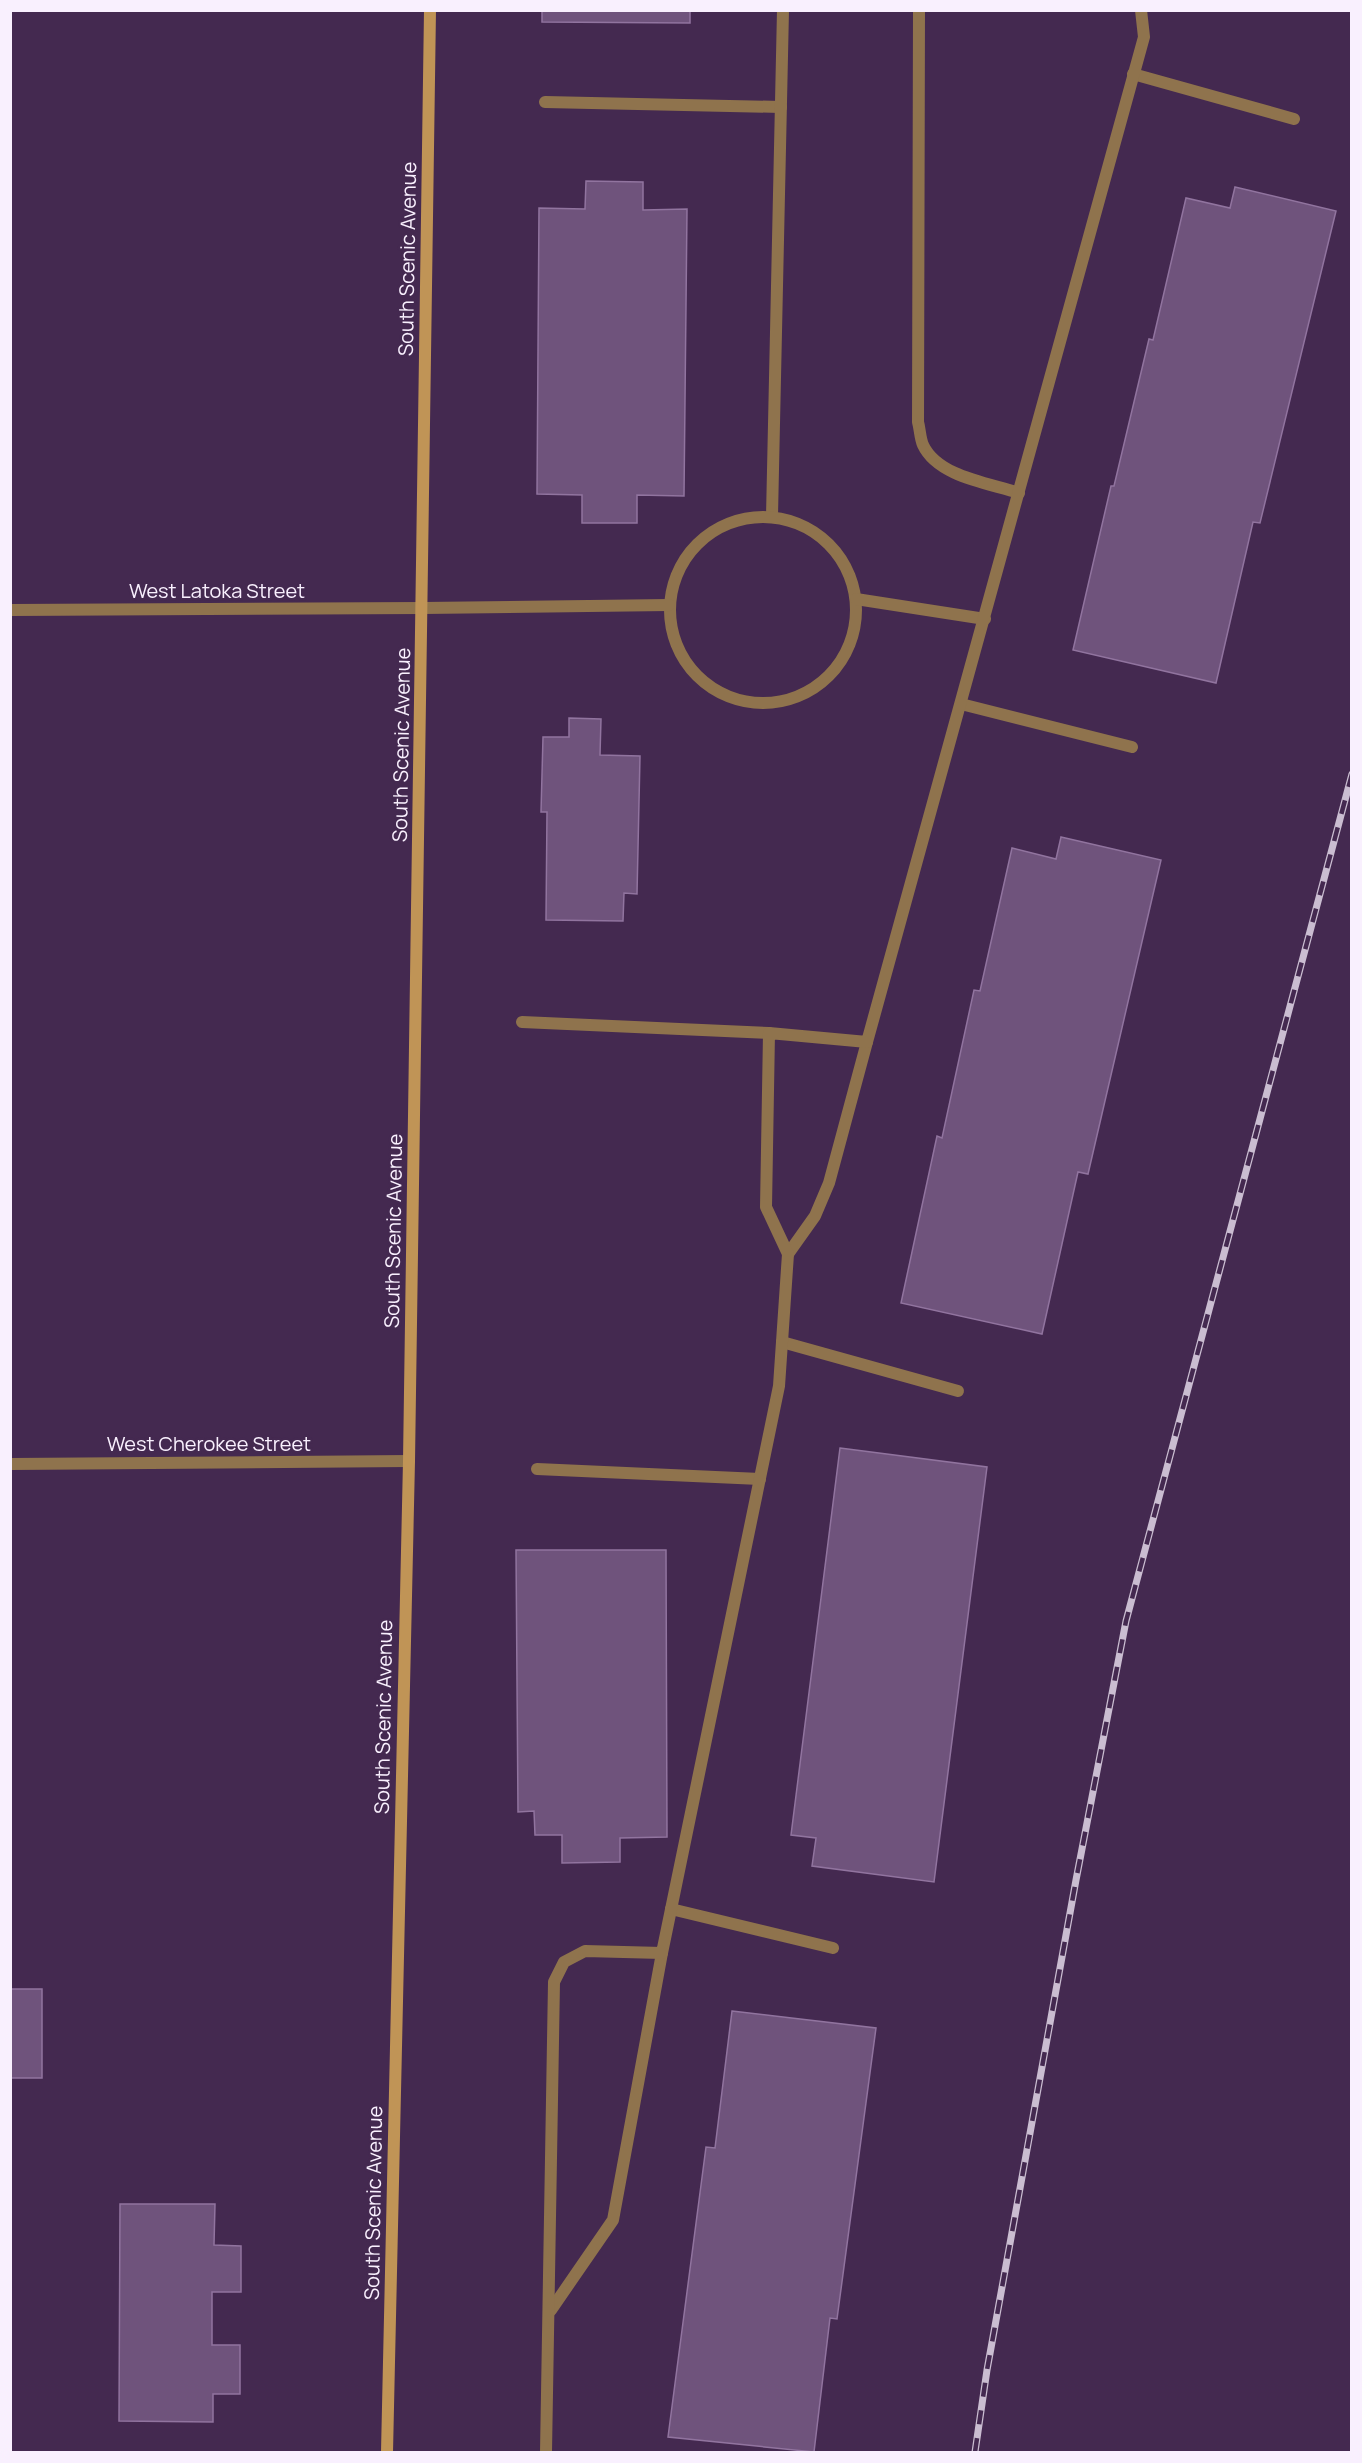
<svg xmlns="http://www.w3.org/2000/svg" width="1362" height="2463" font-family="Manrope,sans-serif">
  <rect width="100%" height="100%" fill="#442950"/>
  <g fill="#6f537c" stroke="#91749f" stroke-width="1.5">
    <path d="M542,10h148v13l-148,-1z"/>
    <path d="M586,181l57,1v28l44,-1 -3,287 -47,-1v28h-55v-28l-45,-1 2,-286 46,1z"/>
    <path d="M1235,187l101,24 -76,312 -7,-1 -37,161 -143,-33 38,-164h3l35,-147 4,1 33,-142 44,10z"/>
    <path d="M569,718l32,1 -1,36 40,1 -3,138 -13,-1 -1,28 -77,-1 1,-108h-6l2,-75h26z"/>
    <path d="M1061,837l100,23 -73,314 -10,-2 -36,162 -141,-31 36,-167 5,2 32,-148 6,1 32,-143 44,11z"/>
    <path d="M840,1448l147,19 -53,415 -122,-16 4,-28 -25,-3z"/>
    <path d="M516,1550h150l1,287 -47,1v24l-58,1v-28h-27l-1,-24 -16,1z"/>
    <rect x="10" y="1989" width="32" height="89"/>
    <path d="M732,2011l144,17 -39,291 -7,-1 -16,134 -146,-15 38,-290 9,1z"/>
    <path d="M120,2204h95l-1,41 27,1v46h-29v53h28v49h-27v28l-94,-1z"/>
  </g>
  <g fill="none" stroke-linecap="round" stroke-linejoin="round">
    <g stroke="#8f734d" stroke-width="12">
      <path d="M919,10l-1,412c2,7 2,16 5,23 15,32 66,38 96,48"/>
      <path d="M1133,74l161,45"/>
      <path d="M545,102l236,5"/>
      <path d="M772,516l11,-506"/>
      <circle cx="763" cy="610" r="93"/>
      <path d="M856,599l129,20"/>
      <path d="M423,608l246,-3"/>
      <path d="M961,704l171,43"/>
      <path d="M522,1022l247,11"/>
      <path d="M788,1254l27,-38 14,-33 38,-141"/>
      <path d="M782,1342l176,49"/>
      <path d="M537,1469l223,10"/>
      <path d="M671,1909l162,39"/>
      <path d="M551,2310l62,-90 49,-267"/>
      <path d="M546,2452l8,-470 10,-20 21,-11 77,2 117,-567 9,-132 -22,-47 3,-174 98,9 277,-1005 -3,-27"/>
    </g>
    <g stroke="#8f734d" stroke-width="12">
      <path d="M10,610l413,-2"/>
      <path d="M10,1464l399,-3"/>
    </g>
    <path stroke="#c09456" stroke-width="12" d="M387,2452l22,-991 21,-1451"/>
    <defs>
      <path id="rail" d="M975,2452l12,-82 89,-490 50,-259 226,-847"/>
    </defs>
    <use href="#rail" stroke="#cabdd1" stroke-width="7"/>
    <use href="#rail" stroke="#442950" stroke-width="4.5" stroke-dasharray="14" stroke-linecap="butt"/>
  </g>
  <g text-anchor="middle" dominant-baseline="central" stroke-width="5" stroke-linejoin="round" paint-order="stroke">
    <g font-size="20" fill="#f9f0fe" stroke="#442950">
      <text transform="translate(407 259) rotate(-89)">South Scenic Avenue</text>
      <text x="217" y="590">West Latoka Street</text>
      <text transform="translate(401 745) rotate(-89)">South Scenic Avenue</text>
      <text transform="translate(393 1231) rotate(-89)">South Scenic Avenue</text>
      <text x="209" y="1443">West Cherokee Street</text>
      <text transform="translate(383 1717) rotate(-89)">South Scenic Avenue</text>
      <text transform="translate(373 2203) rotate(-89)">South Scenic Avenue</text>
    </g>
  </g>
  <rect width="1362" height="2463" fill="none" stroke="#f9f0fe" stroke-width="24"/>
</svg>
